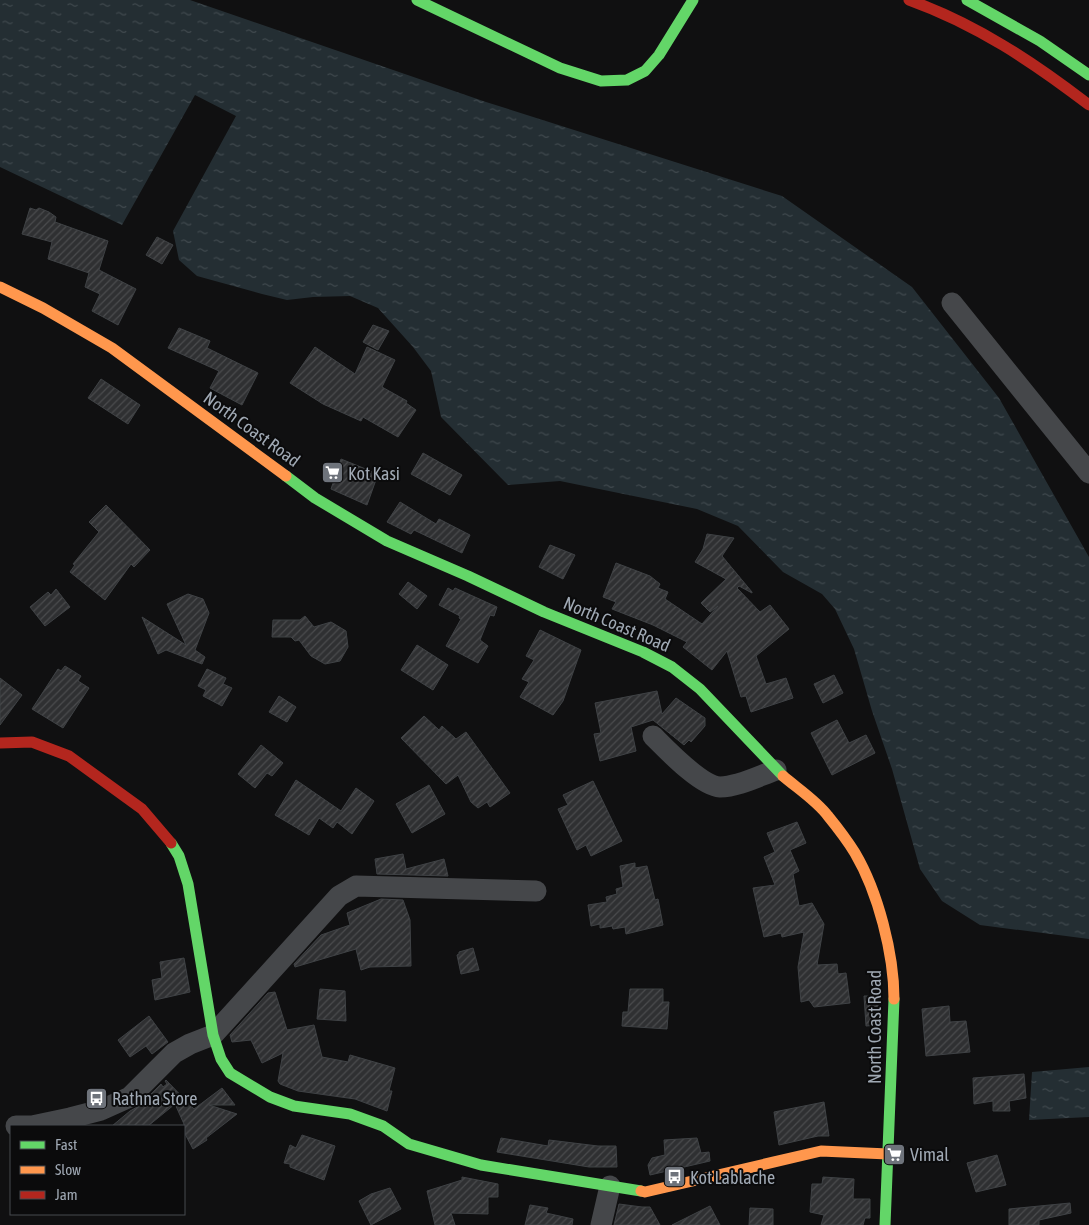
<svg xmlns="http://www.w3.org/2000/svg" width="1089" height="1225" font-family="'Asap Condensed',sans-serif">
  <defs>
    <pattern id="water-ripples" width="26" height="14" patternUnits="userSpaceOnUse" patternTransform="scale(1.25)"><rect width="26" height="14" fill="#242e33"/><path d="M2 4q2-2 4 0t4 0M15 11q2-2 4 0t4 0" fill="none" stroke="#40494e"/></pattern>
    <pattern id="building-hatch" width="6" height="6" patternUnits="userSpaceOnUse" patternTransform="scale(1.25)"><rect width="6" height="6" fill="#2f3032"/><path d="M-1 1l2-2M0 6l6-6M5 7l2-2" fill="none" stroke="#4a4b4d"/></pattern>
  </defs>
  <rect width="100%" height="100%" fill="#101011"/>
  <g fill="url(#water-ripples)">
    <path d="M0,0h190l296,102 296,94 130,91 87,111 90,159v382l-109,-14 -38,-24 -22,-32 -28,-100 -20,-58 -18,-62 -19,-40 -13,-15 -39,-22 -45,-46 -41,-17 -137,-28 -52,4 -67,-68 -10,-46 -18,-24 -35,-39 -28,-12 -37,1 -26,3 -25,-6 -65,-18 -18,-16 -6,-29 63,-115 -41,-21 -73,130 -122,-58z"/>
    <path d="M1089,1067v50l-60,3 3,-48z"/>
  </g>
  <g fill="url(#building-hatch)" stroke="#3f4245">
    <path d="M30,208l6,2 3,-2 10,4 7,5 -1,5 53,19 -9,29 37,19 -18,36 -26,-14 8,-17 -15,-7 4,-14 -41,-14 4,-17 -30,-8z"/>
    <path d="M157,237l16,8 -11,19 -16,-9z"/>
    <path d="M373,325l16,6 -11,19 -15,-8z"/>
    <path d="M179,328l31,13 -3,7 51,25 -16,32 -32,-17 9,-17 -51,-23z"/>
    <path d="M315,347l40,27 12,-27 28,13 -13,27 25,14 -1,2 10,7 -18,27 -35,-20 -2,4 -38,-17 -33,-21z"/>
    <path d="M101,379l39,26 -12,19 -40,-26z"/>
    <path d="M423,453l39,22 -12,20 -39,-21z"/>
    <path d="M341,459l37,15 -11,31 -36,-16z"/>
    <path d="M400,502l36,22 3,-5 31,16 -8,18 -48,-23 -3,4 -24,-12z"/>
    <path d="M106,505l44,45 -16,17 -3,-3 -26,36 -35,-28 5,-7 -2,-1 26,-32 -10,-10z"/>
    <path d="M707,534l27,4 -12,18 30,36v1l-13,-7 -2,2 23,24 10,-7 19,24 -33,27 10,28 20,-6 7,20 -42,14 -5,-16 -5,1 -14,-46 -15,19 -29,-23 4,-5 -34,-17 -41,-16 4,-7 -13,-5 13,-34 34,13 10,8 -2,4 10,4 -3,7 37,25 16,-18 -8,6 -9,-9 25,-24 -31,-17 8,-13z"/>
    <path d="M550,545l25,10 -12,24 -24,-12z"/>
    <path d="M408,582l19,14 -10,13 -18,-15z"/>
    <path d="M448,588l5,3 2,-3 42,19 -3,9 -4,-1 -10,25 8,6 -10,17 -32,-17 15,-27 -2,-1 1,-2 -21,-11z"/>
    <path d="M56,589l14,18 -25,19 -15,-19 18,-15 3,3z"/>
    <path d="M188,594l15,5 6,14 -14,37 10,7 -3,7 -36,-14 -8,4 -16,-37 44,28 -19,-41z"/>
    <path d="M305,616l9,11 17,-5 15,9 2,16 -8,14 -15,3 -14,-8 -12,-16 -4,1 -4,-4h-19l1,-17h27z"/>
    <path d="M540,630l41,20 -18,51 -10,14 -33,-18 9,-15 -7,-3 12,-19 -8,-4z"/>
    <path d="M417,645l31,20 -15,25 -32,-20z"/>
    <path d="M65,666l16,10 -3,5 11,7 -26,40 -31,-19 26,-40 3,2z"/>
    <path d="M207,669l19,9 -3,6 9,4 -10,18 -19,-10 3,-6 -8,-4z"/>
    <path d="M834,675l9,18 -20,10 -9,-19z"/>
    <path d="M0,678l22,17 -22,30z"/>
    <path d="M657,691l5,23 14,-16 29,20v8l-14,16 -2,-2 -5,5 -31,-25 -22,7 5,24 -36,10 -6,-27 7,-1 -6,-30z"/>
    <path d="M279,696l17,11 -9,15 -18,-10z"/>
    <path d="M424,716l15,14 3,-4 14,13 10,-7 44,61 -20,14 -3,-5 -9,6 -7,-6 -13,-27 -12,9 -45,-46z"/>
    <path d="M837,720l12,23 17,-8 9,18 -43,22 -21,-42z"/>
    <path d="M261,745l22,18 -11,13 -5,-3 -12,15 -17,-14z"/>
    <path d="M296,780l45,31 15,-23 18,13 -22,33 -15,-12 -4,6 -14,-10 -10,17 -34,-20z"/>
    <path d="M593,781l29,60 -31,15 -5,-11 -9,5 -19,-41 10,-4 -5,-10z"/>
    <path d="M429,785l16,29 -33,19 -16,-29z"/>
    <path d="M797,822l9,21 -16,7 9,21 -6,3 6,32 13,-3 12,21 -7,41 20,-1 1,10 8,-1 4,30 -36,4 -5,-7 -8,2 -3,-35 6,-35 -22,5 -1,-4 -17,4 -11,-49 22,-3 -11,-28 11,-5 -8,-19z"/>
    <path d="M403,854l3,15 38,-10 4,17 -71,-2 -2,-15z"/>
    <path d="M635,863v5l12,-2 8,34 3,-1 5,26 -37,9 -1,-7 -12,2 -1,-3 -12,2v-4l-9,2 -3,-21 19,-3 -1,-5 11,-3 -1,-5 7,-2 -3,-21z"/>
    <path d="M381,899l22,1 7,20 1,46 -41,1 -9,3 -5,-21 -61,18 -1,-3 27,-29 29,-10 -3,-12z"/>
    <path d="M473,948l6,22 -18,4 -4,-19 2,-1v-2z"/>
    <path d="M184,958l6,34 -35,8 -3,-20 10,-2 -2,-16z"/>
    <path d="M320,989l25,2 1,30 -29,-2z"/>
    <path d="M630,989h33v13h6l-2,27 -45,-3 1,-14h5z"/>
    <path d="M275,992l12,38 27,-5 8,32 26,5 2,-7 45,13 -6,23h3l-5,20 -32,-12 -57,-8 -18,-7 -2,-3 5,-28 -21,10 -11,-23 -19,2 -2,-7 38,-42z"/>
    <path d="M864,996h14v29l-12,1z"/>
    <path d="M949,1006l1,16 16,-1 4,31 -44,4 -4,-47z"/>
    <path d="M149,1016l19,26 -16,12 -6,-8 -16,11 -12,-17z"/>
    <path d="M1024,1074l2,24 -17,3 1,10h-17v-10l-19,3 -1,-26z"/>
    <path d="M166,1080l28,29 28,-21 13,17h-26l28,9 -31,24 1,2 -14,9 -9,-17v-8l-9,-20 -27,22h-36l18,-15 9,-5 22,-22 2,3 4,-3 -2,-3z"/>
    <path d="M824,1102l5,34h-11l-39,9 -5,-33z"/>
    <path d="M302,1135l33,11 -11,34 -34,-13v-3l-6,-1 6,-18 6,3z"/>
    <path d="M501,1138l47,8 1,-6 49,6h18l1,21h-28l-92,-15z"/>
    <path d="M697,1138l4,15 8,-1 1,9 -60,14 -2,-10 4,-7 13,-3 -1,-15z"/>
    <path d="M997,1155l9,30 -30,7 -9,-29z"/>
    <path d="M462,1177l36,7v13h-10v17l-37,-1 4,12h-20l-8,-34 35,-11z"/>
    <path d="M823,1177l31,2 -1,20h17v19h-5l-2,7h-42l3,-10 -14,-3 2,-28h10z"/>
    <path d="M390,1188l11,21 -30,16 -12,-24 12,-7z"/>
    <path d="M1070,1203l1,10 -32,7v5h-30v-16z"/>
    <path d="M619,1204l23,3h8l10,18h-46z"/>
    <path d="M530,1205l18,3 -2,5 27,6 -1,6h-47z"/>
    <path d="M710,1206l10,19h-48z"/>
    <path d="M750,1208l23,1v16h-24z"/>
  </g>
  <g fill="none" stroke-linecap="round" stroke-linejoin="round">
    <g stroke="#45474a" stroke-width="21">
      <path d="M952,303l137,170"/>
      <path d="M653,736c14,14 48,50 67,51 18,0 39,-11 56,-17"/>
      <path d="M16,1126h16l38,-8 31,-8 29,-13 44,-44 16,-9 23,-9 126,-139 17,-10 180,5"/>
      <path d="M601,1225l9,-39"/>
    </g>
    <g stroke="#63d668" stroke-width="11">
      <path d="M417,0l143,68 41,13 26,-1 18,-9 14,-16 34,-55"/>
      <path d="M967,0l73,41 49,34"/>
      <path d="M286,476l29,22 72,43 81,35 76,36 99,40 29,15 28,22 83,87"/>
      <path d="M171,843l8,13 9,28 25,151 8,24 9,14 40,24 24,9 56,8 33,12 26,18 72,21 160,26"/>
      <path d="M885,1225l9,-226"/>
    </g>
    <g stroke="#ff974d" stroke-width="11">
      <path d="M0,287l43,21 69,40 174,128"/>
      <path d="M783,776c14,12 34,25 45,40 9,11 19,24 27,37 23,39 39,101 39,146"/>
      <path d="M641,1191l4,1 176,-41 67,3"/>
    </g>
    <g stroke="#b3261e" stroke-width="11">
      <path d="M909,0c67,24 124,62 180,105"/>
      <path d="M0,743l32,-1 37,14 73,53 29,34"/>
    </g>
  </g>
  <defs>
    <symbol id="supermarket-square" viewBox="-11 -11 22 22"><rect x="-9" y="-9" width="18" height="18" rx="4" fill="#6e737b" stroke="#0b0b0c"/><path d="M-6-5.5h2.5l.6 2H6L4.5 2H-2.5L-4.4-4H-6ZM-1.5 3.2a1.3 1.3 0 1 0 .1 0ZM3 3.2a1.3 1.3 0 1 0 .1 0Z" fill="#fff"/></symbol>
    <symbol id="bus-square" viewBox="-11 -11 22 22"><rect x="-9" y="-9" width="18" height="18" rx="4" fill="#6e737b" stroke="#0b0b0c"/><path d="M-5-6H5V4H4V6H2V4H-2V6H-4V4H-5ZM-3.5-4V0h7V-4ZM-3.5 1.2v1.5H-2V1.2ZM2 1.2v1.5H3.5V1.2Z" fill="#fff"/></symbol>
  </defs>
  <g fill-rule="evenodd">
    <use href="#supermarket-square" x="320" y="460" width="25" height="25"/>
    <use href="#bus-square" x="84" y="1086" width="25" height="25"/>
    <use href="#supermarket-square" x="882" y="1142" width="25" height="25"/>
    <use href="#bus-square" x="662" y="1164" width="25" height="25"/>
  </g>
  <g text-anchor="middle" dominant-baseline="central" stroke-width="4" stroke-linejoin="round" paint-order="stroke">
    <g font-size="18" fill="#a0a9b4" stroke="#0b0b0c">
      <text transform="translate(252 429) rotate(36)">North Coast Road</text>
      <text transform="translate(617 624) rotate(23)">North Coast Road</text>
      <text transform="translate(874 1027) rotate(-90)">North Coast Road</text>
    </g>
    <g font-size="18" fill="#a0a9b4" stroke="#0b0b0c" text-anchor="start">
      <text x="348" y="473">Kot Kasi</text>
      <text x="112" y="1098">Rathna Store</text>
      <text x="910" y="1154">Vimal</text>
      <text x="690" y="1177">Kot Lablache</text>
    </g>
  </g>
  <rect x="10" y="1125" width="175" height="90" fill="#0b0b0c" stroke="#474a4f"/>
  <rect x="20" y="1141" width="25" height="8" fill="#63d668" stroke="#474a4f"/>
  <text x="55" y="1150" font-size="15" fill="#a0a9b4">Fast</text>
  <rect x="20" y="1166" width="25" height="8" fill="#ff974d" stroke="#474a4f"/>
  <text x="55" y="1175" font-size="15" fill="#a0a9b4">Slow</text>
  <rect x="20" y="1191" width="25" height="8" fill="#b3261e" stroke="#474a4f"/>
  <text x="55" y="1200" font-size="15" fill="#a0a9b4">Jam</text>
</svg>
